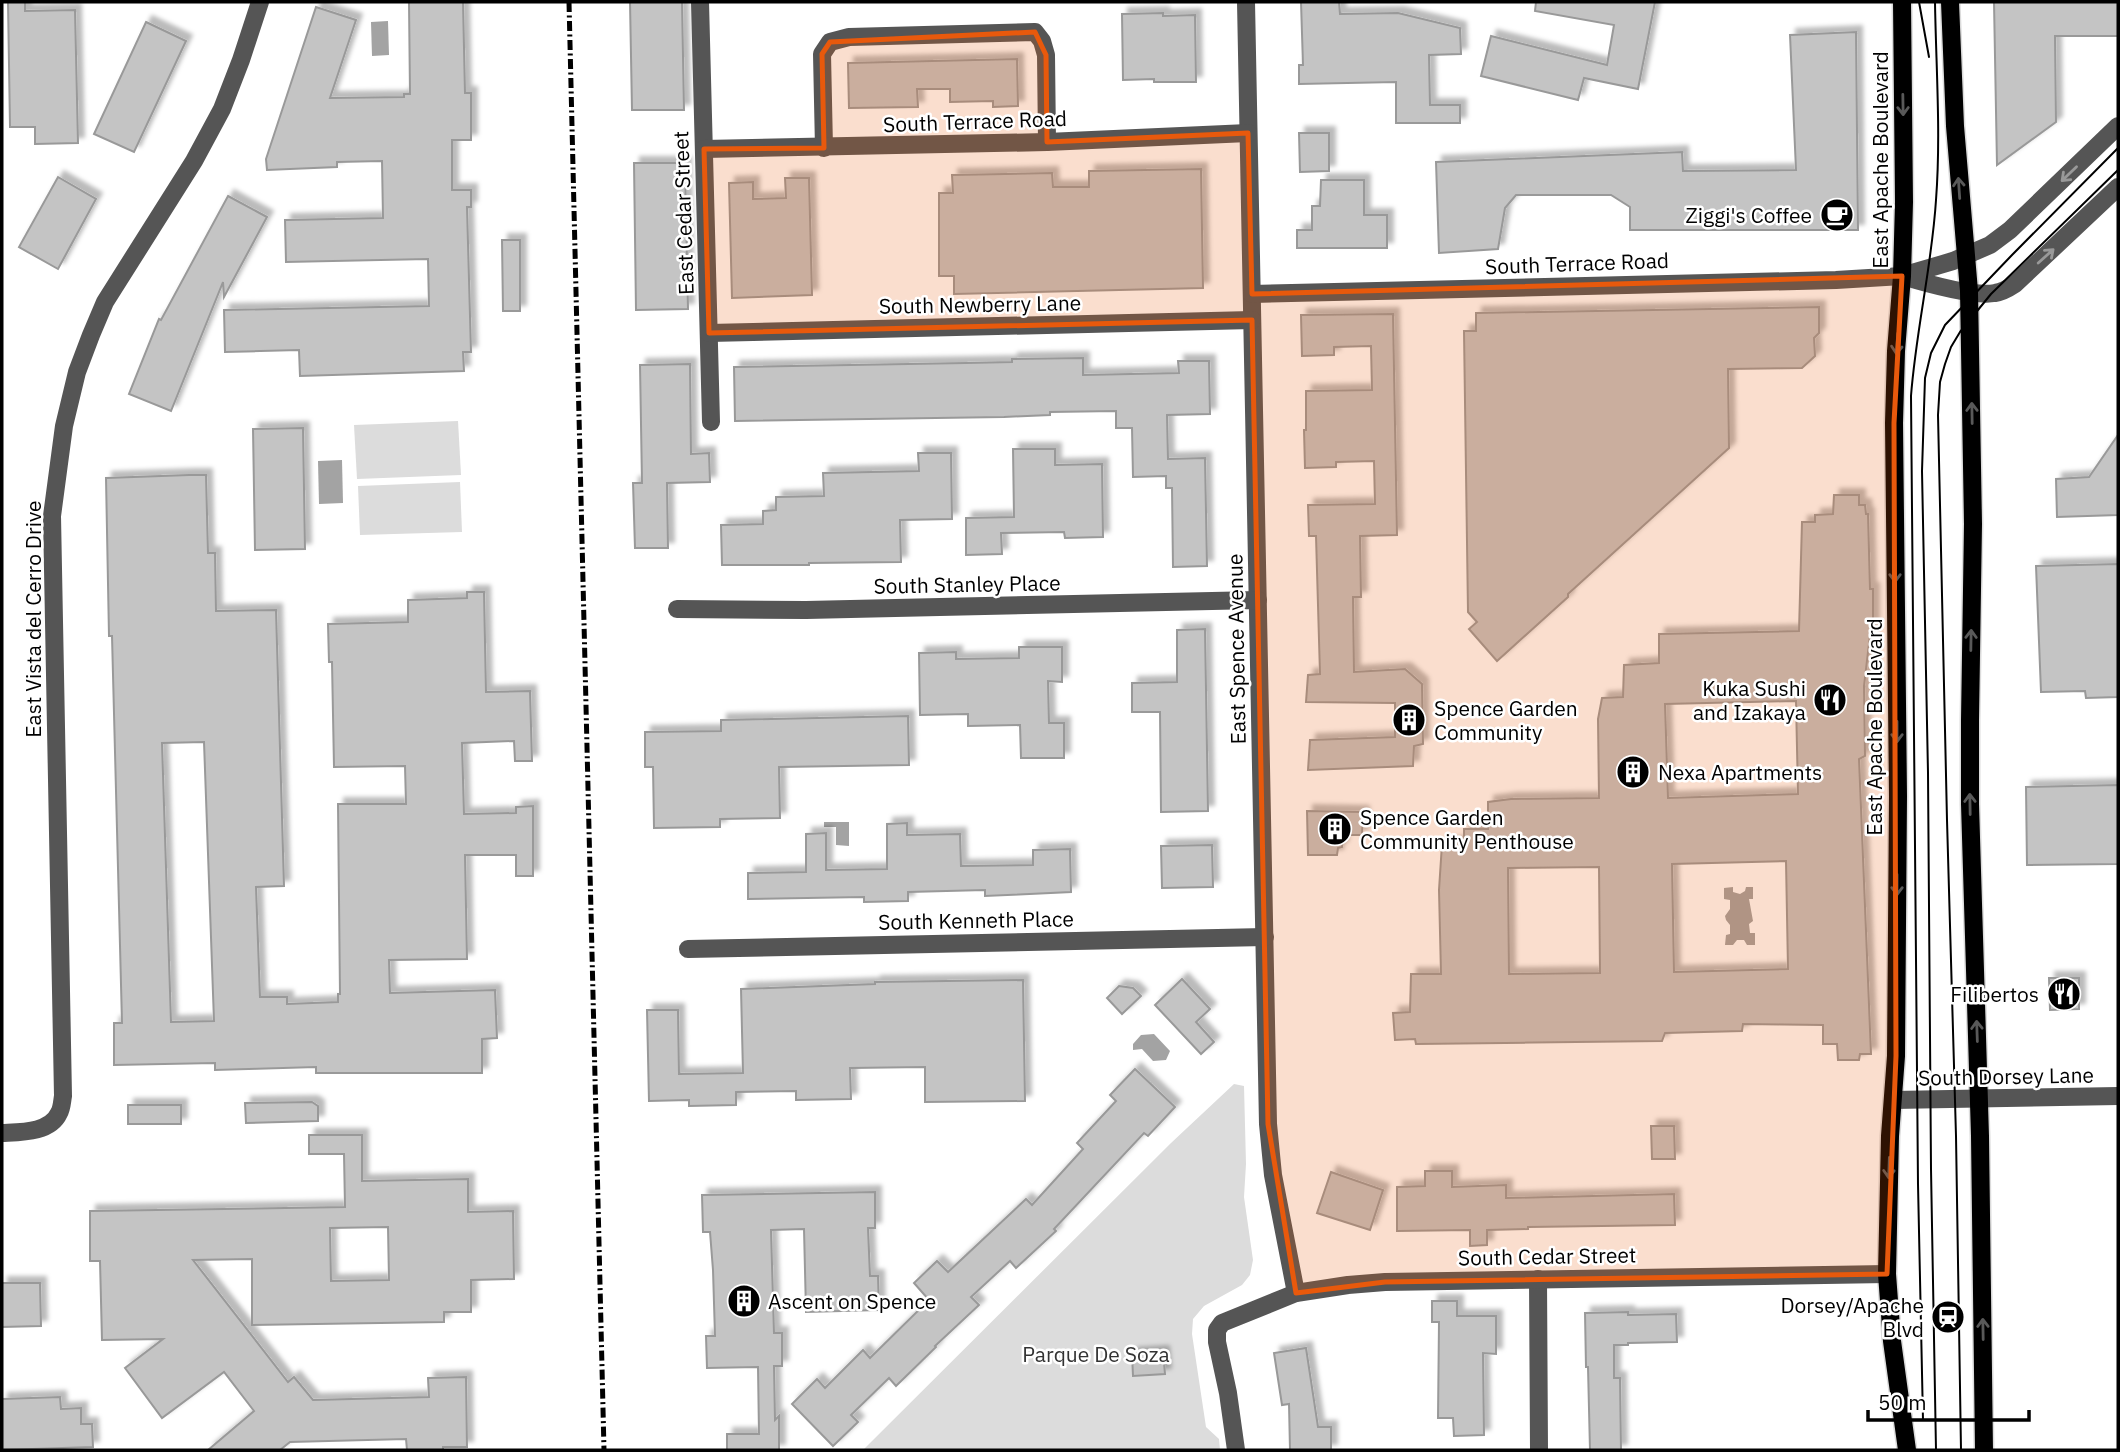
<svg xmlns="http://www.w3.org/2000/svg" width="2120" height="1452" font-family="'IBM Plex Sans',sans-serif">
  <defs>
    <filter id="shadow"><feDropShadow dx="6" dy="-6" stdDeviation="2" flood-color="#0004"/></filter>
  </defs>
  <rect width="100%" height="100%" fill="#fff"/>
  <g fill="#dcdcdc">
    <path d="M458,421l3,54 -104,4 -3,-54z"/>
    <path d="M460,482l2,50 -102,3 -2,-49z"/>
    <path d="M1234,1084l10,2 2,78 -2,33 9,63 -3,15 -8,10 -38,21 -11,13 -1,15 14,93 13,12 1,11h-357l308,-307z"/>
  </g>
  <g fill="#a3a3a3">
    <path d="M388,21l1,34 -17,1 -1,-34z"/>
    <path d="M342,460l1,43 -24,1 -1,-43z"/>
    <path d="M824,822h25v24l-13,-1v-18h-12z"/>
    <path d="M1733,887v5l7,2 5,-3 1,-4h7v12h-4l4,22 -4,3 1,9h5v12h-8l-3,-5h-7l-4,5h-8l1,-10 4,-1v-9l-4,-5 -1,-4 5,-7v-9l-6,-1v-11z"/>
    <path d="M1154,1034l16,17 -4,9 -13,1 -11,-12 -9,1v-6l8,-9z"/>
  </g>
  <g fill="#c4c4c4" stroke="#999" stroke-width="2" fill-rule="evenodd" filter="url(#shadow)">
    <path d="M8,2h17v9l50,-1 3,133 -43,1v-17h-25z"/>
    <path d="M409,2h54l2,91h6v47h-19v50h19v17h-4l4,145h-8l1,19 -164,5 -1,-26 -74,2 -1,-42 205,-4 -1,-47 -142,3 -1,-42 98,-2 -1,-57 -45,1v5l-70,3 -1,-11 50,-152 40,13 -26,78 74,-1v-3h6z"/>
    <path d="M630,2h52l2,108h-52z"/>
    <path d="M1301,2h38l1,12 58,-1 62,15 1,26 -32,1 1,50h30v18h-64v-41l-97,2v-19h4z"/>
    <path d="M1536,2h119l-17,87 -54,-11 -6,22 -97,-24 10,-40 116,29 7,-40 -79,-14z"/>
    <path d="M1994,2h124v34h-63l1,86 -59,43z"/>
    <path d="M1163,13v3l32,-1 1,67h-42v-3l-31,1 -1,-66z"/>
    <path d="M146,22l40,19 -52,111 -40,-18z"/>
    <path d="M1856,32l2,198h-228v-23l-19,-12h-95l-11,13 -7,41 -59,4 -3,-91 246,-10 1,19 113,-1 -6,-135z"/>
    <path d="M1017,59l1,47 -25,1v-6l-43,1v-13h-33l1,18 -69,1 -1,-45z"/>
    <path d="M1299,133h30v38l-29,1z"/>
    <path d="M634,163h51l3,146 -52,1z"/>
    <path d="M1201,169l2,119 -249,6v-18h-15v-83h14l-1,-18 100,-2 1,14h36v-16z"/>
    <path d="M58,177l38,22 -38,70 -39,-22z"/>
    <path d="M785,178h24l3,117 -80,3 -3,-115 24,-1v17l33,-1z"/>
    <path d="M1321,180h43v35h23v33h-90v-18h15v-24h8z"/>
    <path d="M228,196l39,21 -43,80 -1,-15 -52,129 -42,-17 30,-75 2,1z"/>
    <path d="M502,240h18v71h-17z"/>
    <path d="M1819,307v26l-5,5 1,18 -13,12 -74,1 1,79 -161,146v3l-71,64 -28,-32 8,-7 -9,-10 -4,-281h12v-18z"/>
    <path d="M1393,314l4,221 -37,1 1,61h-8l1,75 51,-3 17,15 1,60 -9,2 -1,20 -105,4 2,-30 85,-3v-34l-89,-1 2,-27 12,-1 -4,-138h-7l-1,-31 67,-1 -1,-43 -38,1v5l-31,1 -1,-38h2v-39l66,-1 -1,-44 -37,1v8l-32,1 -1,-41z"/>
    <path d="M1083,358v17l96,-2 -1,-12h31l1,53 -43,1 1,44 37,-1 2,108 -34,1 -1,-79h-6v-12l-33,1 -1,-49h-16v-17l-66,1v3l-46,2 -269,4 -1,-54 232,-4 46,-1v-3z"/>
    <path d="M690,364l1,90 18,-1 1,29 -43,1 1,65h-33l-2,-65h9l-2,-118z"/>
    <path d="M303,428l2,121 -50,1 -2,-121z"/>
    <path d="M2118,435v80l-61,2 -1,-38 33,-2z"/>
    <path d="M1013,449h42v16l47,-1 1,73 -38,1 -1,-6 -63,1 1,21 -36,1v-37l48,-1z"/>
    <path d="M918,453h33l1,66 -52,1 1,42 -92,1v2h-87l-1,-40 42,-1v-13l13,-1v-13l48,-1 -1,-23 96,-2z"/>
    <path d="M189,475h17l2,78h7l1,58 60,-1 8,276 -28,1 4,110h27v7l51,-2v-8h2l-2,-190h68l-1,-38 -71,1 -2,-105h-3l-1,-38 80,-2v-22l59,-2v-6h17l2,100 44,-1 2,70h-17l-1,-20 -52,2 2,71 52,-1v-6l17,-1v70h-17v-21h-51l2,104 -78,1 1,33 105,-3 2,48 -15,1v34h-166v-6l-101,3v-7l-101,2v-42h8l-10,-387h-3l-3,-158zM204,742l10,279 -43,1 -9,-279z"/>
    <path d="M1834,495h25v10h6l1,9h2l2,75h3v46h-3l-6,51 1,70 -6,3 12,295h-11l-1,6h-21l-1,-16h-14v-19l-80,-1 -1,7 -77,2 -3,8 -246,3 -1,-5 -20,1 -2,-27 17,-1 1,-38h30l-2,-84 3,-46 22,-2v-13h24v-27l23,-3 88,-1 -1,-79 4,-21 21,-1 1,-32 35,-2v-29l140,-3 3,-109h13v-7l18,-1zM1796,701l2,93 -130,4 -3,-94zM1786,861l2,108 -114,3 -2,-108zM1599,867l1,106 -91,1 -1,-106z"/>
    <path d="M2118,564v133l-32,1 -1,-7 -44,1 -5,-126z"/>
    <path d="M1205,629l3,182 -47,1 -1,-100h-28v-29l45,-1v-52z"/>
    <path d="M1019,647h43v35l-14,-1 1,42h15v35h-43l-1,-33 -52,1v-12l-48,1 -1,-62 37,-1v7l63,-1z"/>
    <path d="M908,716l1,49 -130,2 1,51 -60,1v8l-66,1 -1,-61h-8v-35l76,-1v-11z"/>
    <path d="M2118,785v79l-91,1 -1,-78z"/>
    <path d="M1307,811l56,1 -1,23h-19l-1,12 -4,1 -1,7h-29z"/>
    <path d="M907,823v12l53,-1 1,32 72,-1v-15l37,-1 1,43 -86,4v-6l-77,2v9l-44,1v-5l-116,2v-26l58,-1v-38l20,-1v37l61,-1v-45z"/>
    <path d="M1212,845l1,42 -51,1 -1,-42z"/>
    <path d="M2049,978h30v31l-29,1z"/>
    <path d="M1182,979l28,30 -14,13 18,20 -13,12 -46,-49z"/>
    <path d="M1023,980l2,121 -100,1v-35l-75,1 1,31 -55,1v-9l-60,1v13l-47,1v-6l-40,1 -2,-91h31l1,64 64,-1 -2,-84 134,-5v-2z"/>
    <path d="M1119,986l14,2 8,8 -19,18 -15,-16z"/>
    <path d="M1135,1069l40,38 -27,29 -4,-3 -90,96 2,2 -40,37 -6,-7 -39,36 8,8 -44,41 1,1 -40,39 -7,-8 -38,37 7,7 -25,24 -41,-42 25,-25 8,9 38,-38 7,8 59,-58 -15,-17 23,-22 11,11 78,-73 6,6 51,-56 -6,-6 39,-42 -6,-6z"/>
    <path d="M312,1102l6,4v15l-72,2 -1,-20z"/>
    <rect x="128" y="1105" width="53" height="19"/>
    <path d="M1651,1126h23l1,33h-23z"/>
    <path d="M309,1135h53v46l106,-2v33l45,-1 1,68 -43,1v32h-27v10l-192,3v-66l-59,1 95,122 6,-5 19,23 116,-3 -1,-19 38,-1 1,70h-24v3h-36l-1,-11 -116,3 -10,8h-72l46,-39 -30,-39 -62,46 -37,-50 38,-29 -61,1 -2,-79h-10v-50l255,-4 -1,-53h-35zM388,1227l1,53 -58,1 -1,-53z"/>
    <path d="M1425,1171h27v16l54,-2v13l168,-4 1,31 -147,2v2l-41,1v15l-17,1v-16l-73,1v-44l28,-1z"/>
    <path d="M1331,1172l52,18 -13,40 -53,-17z"/>
    <path d="M875,1192v36h-7l2,48h8l1,34 -73,2 -2,-83 -33,1 3,103h8v33h-8l1,54 4,-4v34h-52v-16h32l-1,-67 -51,1 -1,-32h9l-2,-66 -3,-38h-7l-1,-37z"/>
    <path d="M2,1283h38l1,43 -39,1z"/>
    <path d="M1432,1301h25v15h39v38l-13,-1 1,82 -30,1 -1,-18h-15l1,-96h-7z"/>
    <path d="M1628,1312v3l48,-1 1,28 -49,1v2h-14v33h6l1,72h-31l-2,-83h-2l-1,-54z"/>
    <path d="M1306,1348l12,79h13v23h-41l-1,-46 -7,1 -8,-52z"/>
    <path d="M1163,1352l2,22 -32,2 -1,-22z"/>
    <path d="M60,1397l1,12 20,-1v16h11l1,23 -91,3v-51z"/>
  </g>
  <g fill="none" stroke-linecap="round" stroke-linejoin="round">
    <defs>
      <g id="major">
        <path d="M1902,2l2,200 -2,74 -6,75 -2,72 4,373 -2,260 -6,80 -3,138 5,67 15,109"/>
        <path d="M1950,2l5,124 14,165 4,233 -3,196v84l10,332 4,314"/>
      </g>
    </defs>
    <use href="#major" stroke="#dbdbdb" stroke-width="21"/>
    <g stroke="#555" stroke-width="18">
      <path d="M700,2l11,420"/>
      <path d="M1246,2l22,1122 5,51 23,118"/>
      <path d="M824,148l-2,-94 8,-12 19,-5 186,-5 7,9 4,14 1,87"/>
      <path d="M704,149l343,-7 201,-9"/>
      <path d="M1902,276c23,7 71,21 93,17 7,-1 14,-5 20,-9l103,-97"/>
      <path d="M1252,294l584,-14 66,-4 51,-15 37,-16 20,-15 108,-104"/>
      <path d="M709,333l543,-13"/>
      <path d="M677,609l129,1 452,-10"/>
      <path d="M688,949l577,-12"/>
      <path d="M1894,1100l224,-4"/>
      <path d="M2,1133c18,-1 48,0 57,-20 3,-5 3,-12 4,-17l-11,-580 12,-90 13,-54 14,-37 14,-33 89,-141 28,-52 19,-49 19,-58"/>
      <path d="M1538,1279l1,171"/>
      <path d="M1236,1450l-8,-57 -11,-51v-12l5,-7 74,-30 52,-8 37,-3 502,-8"/>
    </g>
    <use href="#major" stroke="#000" stroke-width="18"/>
    <g stroke="#000" stroke-width="2">
      <path d="M1919,2l10,55"/>
      <path d="M1923,1420l-5,-236 -7,-788c5,-66 21,-131 25,-196 5,-66 0,-133 -1,-198"/>
      <path d="M1936,1450l-5,-281 -3,-396 -6,-302 3,-93 6,-25 14,-28 67,-70 106,-107"/>
      <path d="M1961,1450l-5,-314 -9,-316 -9,-405 2,-33 5,-18 6,-17 9,-15 31,-38 127,-124"/>
    </g>
    <path stroke="#000" stroke-width="5" stroke-dasharray="10 3.5 2 3.5" stroke-linecap="butt" d="M569,2l35,1448"/>
  </g>
  <defs><path id="oneway-shaft" d="M-6 0H5M1.5-3L5.5 0L1.5 3" fill="none" stroke-width="1.6" stroke-linecap="round" stroke-linejoin="round" transform="scale(1.75)"/></defs>
  <g stroke="#595959">
    <use href="#oneway-shaft" transform="translate(1903 105) rotate(89)"/>
    <use href="#oneway-shaft" transform="translate(1959 188) rotate(-94)"/>
    <use href="#oneway-shaft" transform="translate(1897 344) rotate(94)"/>
    <use href="#oneway-shaft" transform="translate(1972 413) rotate(-91)"/>
    <use href="#oneway-shaft" transform="translate(1895 572) rotate(90)"/>
    <use href="#oneway-shaft" transform="translate(1971 640) rotate(-89)"/>
    <use href="#oneway-shaft" transform="translate(1897 732) rotate(90)"/>
    <use href="#oneway-shaft" transform="translate(1970 804) rotate(-91)"/>
    <use href="#oneway-shaft" transform="translate(1897 885) rotate(90)"/>
    <use href="#oneway-shaft" transform="translate(1977 1031) rotate(-92)"/>
    <use href="#oneway-shaft" transform="translate(1889 1168) rotate(92)"/>
    <use href="#oneway-shaft" transform="translate(1983 1329) rotate(-91)"/>
  </g>
  <g stroke="#999">
    <use href="#oneway-shaft" transform="translate(2069 174) rotate(136)"/>
    <use href="#oneway-shaft" transform="translate(2046 256) rotate(-42)"/>
  </g>
  <path fill="#e8590c" fill-opacity="0.2" stroke="#e8590c" stroke-width="5" stroke-linejoin="round" d="M1035,32l11,23 1,87 201,-9 4,161 650,-18 -8,147 2,633 -9,218 -502,8 -89,11 -28,-169 -16,-804 -543,13 -5,-184 120,-1 -2,-94 8,-12z"/>
  <defs>
    <symbol id="cafe-disc" viewBox="-11 -11 22 22"><circle r="9.5" fill="#000" stroke="#fff"/><path d="M-5.5-4.5H6V0H3Q3 3.5 0 3.5H-2.5Q-5.5 3.5-5.5 0ZM3-3.2v2h1.7v-2ZM-6 4.5H4V6H-6Z" fill="#fff"/></symbol>
    <symbol id="restaurant-disc" viewBox="-11 -11 22 22"><circle r="9.5" fill="#000" stroke="#fff"/><path d="M-5-6h1v4h1v-4h1v4h1v-4h1v5L-1.5 .5V6h-2V.5L-5-1ZM5-6V6H3V1.5H1.5Q1.5-4 5-6Z" fill="#fff"/></symbol>
    <symbol id="building-disc" viewBox="-11 -11 22 22"><circle r="9.5" fill="#000" stroke="#fff"/><path d="M-4-6H4V6H1V3H-1V6H-4ZM-2.5-4.3h1.7v1.8h-1.7ZM.8-4.3h1.7v1.8H.8ZM-2.5-1h1.7V.8h-1.7ZM.8-1h1.7V.8H.8Z" fill="#fff"/></symbol>
    <symbol id="station-disc" viewBox="-11 -11 22 22"><circle r="9.5" fill="#000" stroke="#fff"/><path d="M-3-6H3Q5-6 5-4V2Q5 4 3 4L4.5 6H3L1.5 4h-3L-3 6H-4.5L-3 4Q-5 4-5 2V-4Q-5-6-3-6ZM-3.5-4v3h7v-3ZM-3.5 1v1.5H-2V1ZM2 1v1.5H3.5V1Z" fill="#fff"/></symbol>
  </defs>
  <g fill-rule="evenodd">
    <use href="#cafe-disc" x="1818" y="196" width="38" height="38"/>
    <use href="#restaurant-disc" x="1811" y="681" width="38" height="38"/>
    <use href="#building-disc" x="1390" y="701" width="38" height="38"/>
    <use href="#building-disc" x="1614" y="753" width="38" height="38"/>
    <use href="#building-disc" x="1316" y="810" width="38" height="38"/>
    <use href="#restaurant-disc" x="2045" y="975" width="38" height="38"/>
    <use href="#building-disc" x="725" y="1282" width="38" height="38"/>
    <use href="#station-disc" x="1929" y="1298" width="38" height="38"/>
  </g>
  <g text-anchor="middle" dominant-baseline="central" stroke-width="5" stroke-linejoin="round" paint-order="stroke">
    <g font-size="21" fill="#000" stroke="#fff">
      <text transform="translate(975 121) rotate(-2)">South Terrace Road</text>
      <text transform="translate(1880 160) rotate(-90)">East Apache Boulevard</text>
      <text transform="translate(683 213) rotate(-92)">East Cedar Street</text>
      <text transform="translate(1577 263) rotate(-2)">South Terrace Road</text>
      <text transform="translate(980 304) rotate(-1)">South Newberry Lane</text>
      <text transform="translate(967 584) rotate(-1)">South Stanley Place</text>
      <text transform="translate(33 619) rotate(-90)">East Vista del Cerro Drive</text>
      <text transform="translate(1236 649) rotate(-91)">East Spence Avenue</text>
      <text transform="translate(1874 727) rotate(-90)">East Apache Boulevard</text>
      <text transform="translate(976 920) rotate(-1)">South Kenneth Place</text>
      <text transform="translate(2006 1076) rotate(-1)">South Dorsey Lane</text>
      <text transform="translate(1547 1256) rotate(-1)">South Cedar Street</text>
    </g>
    <g font-size="21" fill="#000" stroke="#fff" text-anchor="end">
      <text x="1812" y="215">Ziggi's Coffee</text>
      <text x="1806" y="688">Kuka Sushi<tspan x="1806" dy="24">and Izakaya</tspan></text>
      <text x="1434" y="708" text-anchor="start">Spence Garden<tspan x="1434" dy="24">Community</tspan></text>
      <text x="1658" y="772" text-anchor="start">Nexa Apartments</text>
      <text x="1360" y="817" text-anchor="start">Spence Garden<tspan x="1360" dy="24">Community Penthouse</tspan></text>
      <text x="2039" y="994">Filibertos</text>
      <text x="768" y="1301" text-anchor="start">Ascent on Spence</text>
      <text x="1924" y="1305">Dorsey/Apache<tspan x="1924" dy="24">Blvd</tspan></text>
    </g>
    <g font-size="21" fill="#333" stroke="#fff">
      <text x="1096" y="1354">Parque De Soza</text>
    </g>
  </g>
  <rect width="2120" height="1452" fill="none" stroke="#000000" stroke-width="7"/>
  <path d="M1868 1410v10h161v-10" fill="none" stroke="#000000" stroke-width="3.5"/>
  <text x="1878" y="1410" font-size="21" fill="#000000" stroke="#ffffff" stroke-width="5" paint-order="stroke">50 m</text>
</svg>
